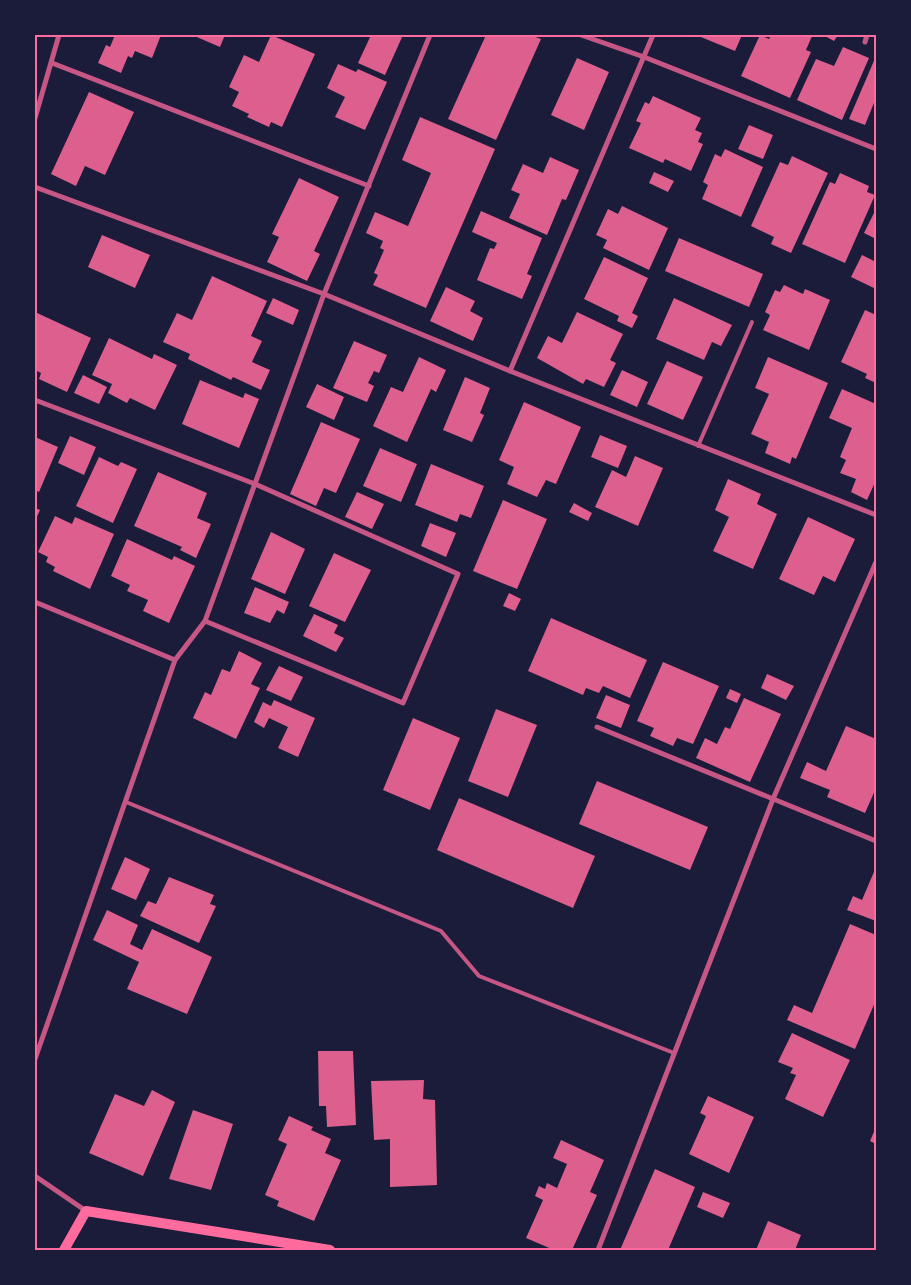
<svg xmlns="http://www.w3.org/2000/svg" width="911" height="1285" font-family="'Sofia Sans Condensed',sans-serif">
  <rect width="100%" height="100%" fill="#1b1b3a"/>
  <g fill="#dd5f8e">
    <path d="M115,35h46l-9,23 -17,-7 -3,7 -4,-2 -7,17 -23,-10 8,-18 4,2z"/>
    <path d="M192,35h33l-5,12z"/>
    <path d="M271,35l44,19 -33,73 -11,-5 -2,5 -22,-10 2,-3 -17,-8 7,-14 -10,-5 15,-32 15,7z"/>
    <path d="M371,35h32l-18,40 -27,-12z"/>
    <path d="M486,35h44l11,4 -45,101 -48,-21z"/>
    <path d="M696,35h46l-7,16z"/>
    <path d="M760,35l9,4 2,-4 41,1 -6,14 5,2 -21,46 -49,-22z"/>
    <path d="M823,35h15l-4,6z"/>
    <path d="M843,47l26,11 -27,62 -45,-20 19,-41 18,7z"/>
    <path d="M876,56v42l-11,27 -16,-6z"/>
    <path d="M577,58l32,14 -25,58 -33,-15z"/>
    <path d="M338,64l18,8 2,-3 29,13 -22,48 -30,-13 10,-20 -18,-9z"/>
    <path d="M89,92l45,20 -29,63 -20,-9 -9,20 -25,-12z"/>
    <path d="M653,96l48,22 -6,12 7,3 -4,9 5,2 -12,27 -26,-12 -2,4 -34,-15 12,-25 -5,-2 9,-19 4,2z"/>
    <path d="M420,117l75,32 -69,159 -53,-23 5,-10 -4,-2 10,-23 -4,-2 3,-7 -17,-8 9,-21 33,14 23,-53 -29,-13z"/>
    <path d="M749,125l24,10 -10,24 -25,-10z"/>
    <path d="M725,149l38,18 -22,50 -39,-18 6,-14 -5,-3 12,-28 6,3z"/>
    <path d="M792,156l36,17 -37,80 -20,-9 3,-7 -23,-11 29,-64 8,3z"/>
    <path d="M550,157l29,13 -13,30 -4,-1 -15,36 -38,-17 11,-24 -9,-4 12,-26 20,9z"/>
    <path d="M654,172l20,9 -6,11 -19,-9z"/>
    <path d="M840,173l29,13 -2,6 8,3 -30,68 -43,-19 28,-62 5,2z"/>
    <path d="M299,178l40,19 -25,54 6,3 -13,27 -40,-19 12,-25 -7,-3z"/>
    <path d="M622,206l46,22 -19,42 -46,-22 4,-8 -11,-5 12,-26 10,5z"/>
    <path d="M876,209v30l-12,-6z"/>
    <path d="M481,211l61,27 -15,36 5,2 -10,23 -45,-19 13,-32 4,1 3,-6 -25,-11z"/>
    <path d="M102,235l48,20 -15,33 -47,-21z"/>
    <path d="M679,238l84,36 -14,33 -84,-36z"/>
    <path d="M862,255l14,7v27l-25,-12z"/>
    <path d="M604,257l44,21 -16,35 6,3 -6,12 -15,-7 2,-5 -35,-17z"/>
    <path d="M212,276l55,25 -16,35 11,5 -10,21 18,8 -9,20 -28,-13 -2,3 -43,-21 2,-5 -27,-12 14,-29 15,7z"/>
    <path d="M784,285l19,9 2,-5 25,11 -21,50 -46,-20 7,-15 -5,-3 10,-22 5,2z"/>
    <path d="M446,287l29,14 -5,10 13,7 -10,23 -43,-20z"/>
    <path d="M273,298l26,12 -6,15 -27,-12z"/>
    <path d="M674,298l58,27 -11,21 -9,-4 -8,18 -48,-21z"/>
    <path d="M865,310l11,5v68l-11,-5 2,-4 -26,-12z"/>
    <path d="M35,312l56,26 -24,54 -28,-13 2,-6 -6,-3z"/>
    <path d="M577,312l46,22 -13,26 6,3 -12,24 -18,-8 -3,5 -46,-26 11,-22 14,7z"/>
    <path d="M109,338l43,21 2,-5 23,11 -22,45 -25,-12 -3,5 -19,-10 4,-9 -20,-9z"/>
    <path d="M354,341l33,14 -8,18 -5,-2 -6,12 6,3 -7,16 -34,-14z"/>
    <path d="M419,357l27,13 -10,22 -5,-3 -24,53 -34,-16 18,-39 12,5z"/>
    <path d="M768,357l60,26 -32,76 -4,-2 -2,7 -25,-11 4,-11 -18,-8 18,-40 -14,-6z"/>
    <path d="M667,361l36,16 -20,43 -36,-16z"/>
    <path d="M622,370l26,12 -11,25 -27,-12z"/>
    <path d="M83,375l24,12 -8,17 -25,-11z"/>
    <path d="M465,377l25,11 -10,25 4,2 -12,27 -29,-12z"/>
    <path d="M200,380l43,18 2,-5 14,6 -20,49 -57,-24z"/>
    <path d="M317,384l27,13 -10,23 -28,-13z"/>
    <path d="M842,389l34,15v76l-9,20 -16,-8 5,-13 -16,-6 6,-13 -6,-3 12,-29 -23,-10z"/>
    <path d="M524,402l57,25 -25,57 -10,-4 -9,17 -30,-13 7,-17 -15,-7z"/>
    <path d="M321,422l39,17 -24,54 -12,-5 -8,18 -26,-12z"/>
    <path d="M600,435l27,11 -9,22 -27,-11z"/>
    <path d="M70,436l26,11 -12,28 -26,-12z"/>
    <path d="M35,437l23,10 -19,45 -4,-2z"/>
    <path d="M380,448l37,16 -16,38 -38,-16z"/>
    <path d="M635,456l28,12 -25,58 -43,-19 17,-37 14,7z"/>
    <path d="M99,457l19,9 3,-4 16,7 -24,54 -37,-17z"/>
    <path d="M431,464l53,22 -13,32 -11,-4 -3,8 -42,-17z"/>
    <path d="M158,472l49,21 -10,25 14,6 -15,34 -16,-8 2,-3 -48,-21z"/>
    <path d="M728,479l33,15 -4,10 20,10 -24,55 -40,-18 16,-34 -14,-7z"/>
    <path d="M357,492l27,12 -12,25 -27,-12z"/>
    <path d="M503,500l44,19 -30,70 -44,-18z"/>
    <path d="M574,503l18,10 -4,8 -19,-9z"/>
    <path d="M35,508l5,2 -5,11z"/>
    <path d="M55,516l17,8 3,-7 39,17 -24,55 -37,-18 2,-4 -9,-5 2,-5 -10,-5z"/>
    <path d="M808,517l47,22 -20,43 -12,-6 -9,19 -35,-16z"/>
    <path d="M430,523l26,10 -10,24 -25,-11z"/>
    <path d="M271,532l34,17 -20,45 -34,-15z"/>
    <path d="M127,539l45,21 2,-4 21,10 -26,57 -26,-12 5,-11 -21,-9 3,-6 -19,-9z"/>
    <path d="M334,553l37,17 -26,52 -36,-16z"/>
    <path d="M255,587l34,15 -5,12 -7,-4 -7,13 -26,-10z"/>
    <path d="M509,593l12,6 -6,12 -12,-5z"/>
    <path d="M314,614l24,11 -4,8 10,5 -8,14 -33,-16z"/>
    <path d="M551,618l96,42 -17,38 -27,-12 -4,7 -13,-5 -3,7 -55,-24z"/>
    <path d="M239,651l23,12 -11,21 9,4 -24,51 -43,-21 12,-26 6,3 11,-26 8,3z"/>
    <path d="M663,662l56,24 -26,58 -16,-6 -4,8 -23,-10 4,-8 -17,-7z"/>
    <path d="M279,666l24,11 -12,24 -25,-11z"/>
    <path d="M767,674l27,12 -8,14 -25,-12z"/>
    <path d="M730,689l11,5 -4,9 -11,-5z"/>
    <path d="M606,695l24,10 -9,23 -25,-10z"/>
    <path d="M744,698l37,16 -31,68 -54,-24 9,-20 12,6 8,-17 5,2z"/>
    <path d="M274,700l41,18 -17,39 -20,-9 10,-21 -19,-9 -5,10 -10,-6 9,-20 8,4z"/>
    <path d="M496,709l41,16 -29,72 -40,-16z"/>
    <path d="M413,718l47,20 -30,72 -47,-20z"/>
    <path d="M846,726l30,13v49l-11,25 -38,-16 3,-7 -30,-12 7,-16 19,9z"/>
    <path d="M597,781l111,46 -18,43 -111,-46z"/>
    <path d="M459,798l136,58 -22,52 -136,-58z"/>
    <path d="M125,857l25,12 -14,31 -25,-11z"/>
    <path d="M876,867v54l-29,-11 6,-14 9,4z"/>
    <path d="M169,877l45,18 -4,9 6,2 -17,37 -59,-27 8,-15 8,3z"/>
    <path d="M107,910l31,15 -8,19 12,6 10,-21 60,28 -25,57 -60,-25 12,-27 -46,-22z"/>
    <path d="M850,924l26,11v65l-21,49 -68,-29 7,-15 18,8z"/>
    <path d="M792,1033l58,27 -27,57 -38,-18 11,-24 -6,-2 3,-5 -15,-6z"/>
    <path d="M318,1051h35l3,74 -29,2 -1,-21h-7z"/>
    <path d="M424,1080l-1,19 12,1 2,85 -47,2v-48l-16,1 -3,-59z"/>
    <path d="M152,1090l23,12 -32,74 -54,-23 26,-59 29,12z"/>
    <path d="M708,1096l46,21 -25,56 -40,-19 17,-38 -6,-3z"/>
    <path d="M193,1110l40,14 -22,66 -42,-11z"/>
    <path d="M289,1116l24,11 -2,3 20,9 -6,14 16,7 -27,61 -37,-15 2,-5 -14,-6 22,-51 -9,-4z"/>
    <path d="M876,1127v17l-6,-3z"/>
    <path d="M561,1140l43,20 -14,32 7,3 -25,55h-18l-28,-12 17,-38 -8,-4 4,-10 6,3 2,-6 10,5 10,-24 -14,-6z"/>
    <path d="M655,1169l40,18 -27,63h-48z"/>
    <path d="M703,1192l27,11 -7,15 -26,-11z"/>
    <path d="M768,1221l33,14 -6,15h-39z"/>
  </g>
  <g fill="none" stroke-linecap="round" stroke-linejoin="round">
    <g stroke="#c65784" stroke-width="4">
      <path d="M698,446l54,-124"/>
      <path d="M126,802l315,129 38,45 195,77"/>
    </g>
    <g stroke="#c65784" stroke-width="5">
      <path d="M581,35l63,22 232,92"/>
      <path d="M865,42l2,-7"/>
      <path d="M52,63l317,123"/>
      <path d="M35,118l24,-83"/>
      <path d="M35,187l289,107 186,77 366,144"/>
      <path d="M510,371l143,-336"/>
      <path d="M35,400l220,84 203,90 -55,129 -198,-82"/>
      <path d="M35,602l140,58"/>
      <path d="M597,727l279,114"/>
      <path d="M35,1059l140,-399 30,-39 119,-327 106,-259"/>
      <path d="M35,1176l51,35"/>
      <path d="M598,1250l175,-451 103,-237"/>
    </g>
    <path stroke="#ff6b9d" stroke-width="10" d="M64,1250l22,-39 244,39"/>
  </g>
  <rect width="911" height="1285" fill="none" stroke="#1b1b3a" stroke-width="72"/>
  <rect x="36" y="36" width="839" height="1213" fill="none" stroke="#ff6b9d" stroke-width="2"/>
</svg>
